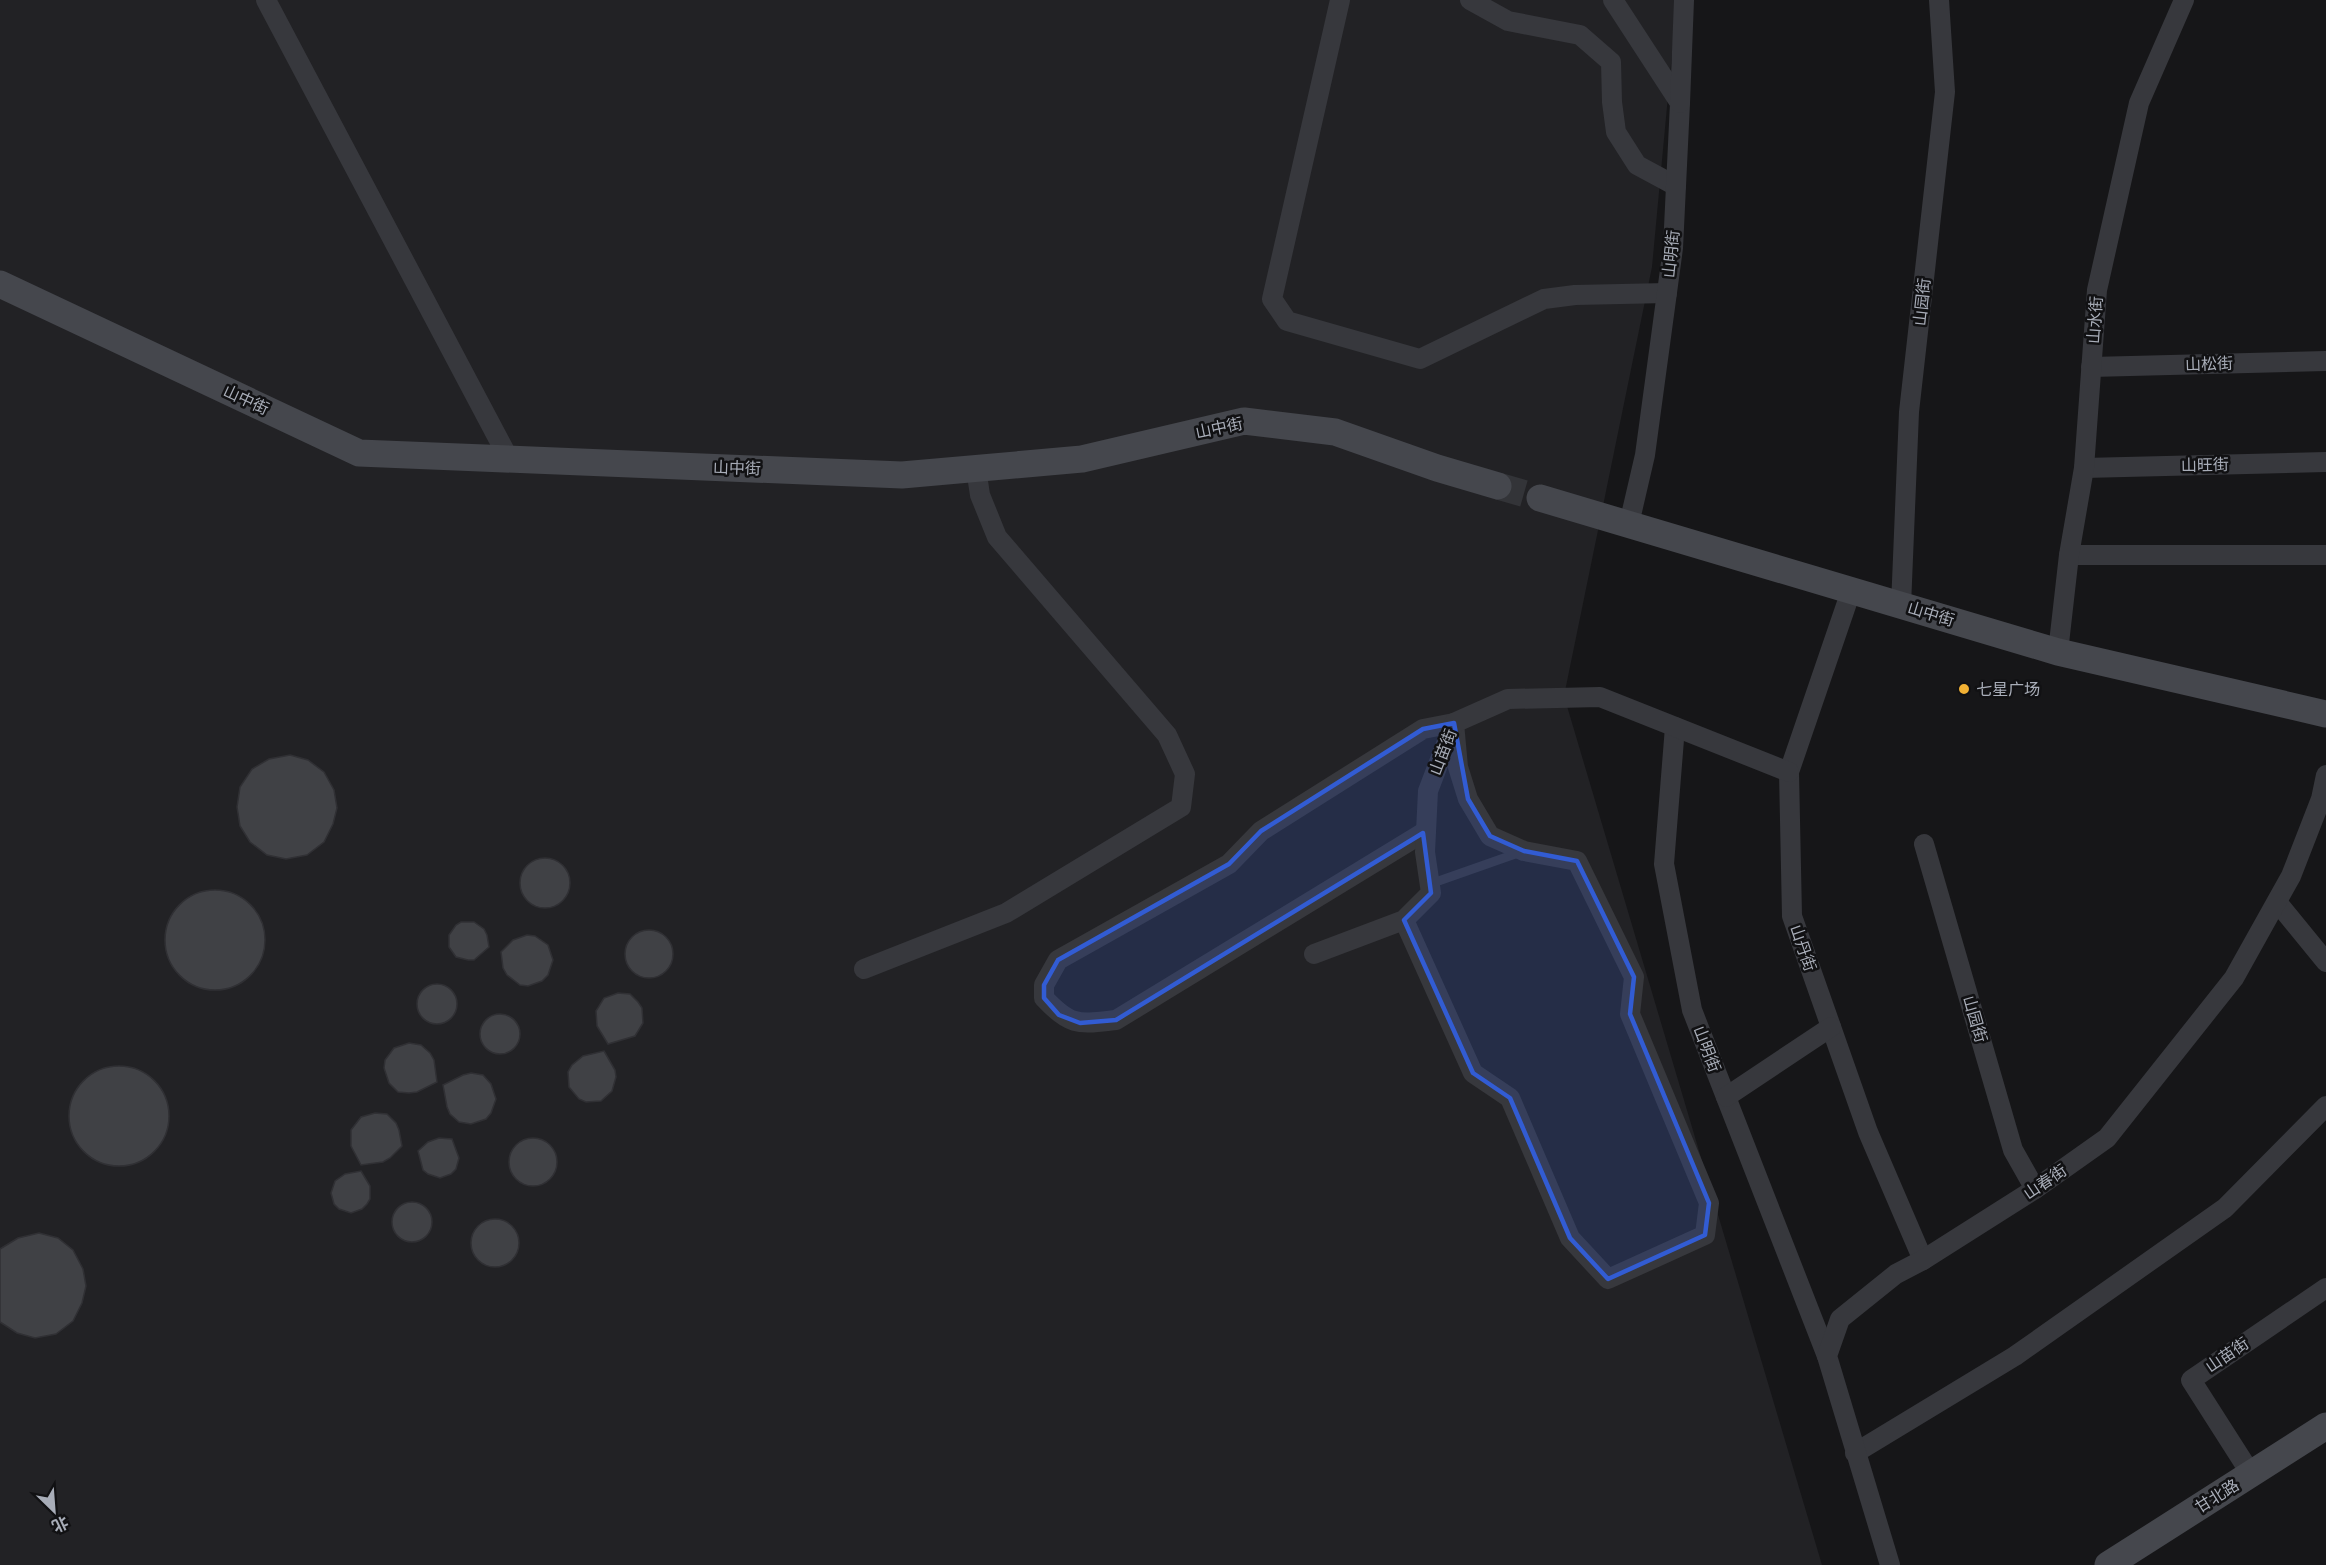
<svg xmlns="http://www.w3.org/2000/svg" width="2326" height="1565" font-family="Arial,'Noto Sans SC',sans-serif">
  <rect width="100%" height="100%" fill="#161618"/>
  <path fill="#222225" d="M0,0h1677l-25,267 -88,429 258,869h-1822z"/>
  <g fill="#404145" stroke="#303034" stroke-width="1.5">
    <path d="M290,755l18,5 16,12 10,18 3,18 -4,16 -9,18 -17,13 -21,4 -19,-4 -17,-13 -10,-16 -3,-19 3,-20 12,-18 17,-10z"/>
    <circle cx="545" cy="883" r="25"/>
    <circle cx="215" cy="940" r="50"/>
    <path d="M461,922h13l10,7 3,6 2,12 -15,13h-6l-12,-3 -7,-10v-12l7,-10z"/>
    <circle cx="649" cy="954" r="24"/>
    <path d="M527,935l8,1 13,9 5,15 -5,15 -6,6 -14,5 -8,-1 -13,-10 -4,-7 -2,-16 12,-12z"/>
    <circle cx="437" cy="1004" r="20"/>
    <path d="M618,993l12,1 8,8 4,6 1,15 -8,13 -27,8 -11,-18 -1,-15 8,-13z"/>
    <circle cx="500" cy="1034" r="20"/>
    <path d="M409,1043l12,2 9,8 4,7 3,22 -20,10 -8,1 -11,-1 -9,-9 -5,-15 1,-8 9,-12z"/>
    <path d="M604,1051l11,19 1,7 -4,14 -11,10 -15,1 -7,-3 -10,-12 -1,-15 4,-7 11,-9z"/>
    <circle cx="119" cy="1116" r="50"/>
    <path d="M471,1073l12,2 8,9 5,15 -5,14 -5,6 -15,5 -12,-2 -9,-8 -3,-7 -4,-22 20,-10z"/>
    <path d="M375,1113l12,1 9,9 3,7 3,16 -12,12 -7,4 -22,3 -10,-19v-16l10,-13z"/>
    <circle cx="533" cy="1162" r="24"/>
    <path d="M439,1138l13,1 7,19 -3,11 -5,5 -11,4 -12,-4 -5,-4 -5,-19 10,-9z"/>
    <path d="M361,1171l9,15v13l-3,5 -5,5 -11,4 -12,-4 -5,-5 -3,-11 4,-12 10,-7z"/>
    <circle cx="412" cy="1222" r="20"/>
    <circle cx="495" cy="1243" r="24"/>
    <path d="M39,1233l19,5 15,12 10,19 3,17 -4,17 -9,18 -17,13 -21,4 -18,-5 -17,-11v-73l18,-11z"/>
  </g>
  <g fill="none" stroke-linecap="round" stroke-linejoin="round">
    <path stroke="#333438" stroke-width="27" stroke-dasharray="27 14" stroke-linecap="butt" d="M1498,486l42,12"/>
    <path stroke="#37383d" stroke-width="9" d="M1430,884l91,-32"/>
    <g stroke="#37383d" stroke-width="20">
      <path d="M266,0l243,459"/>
      <path d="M1340,0l-68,299 15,22 133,38 124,-60 31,-4 92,-2"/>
      <path d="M1470,0l38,21 72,14 31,27 1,40 4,30 21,33 39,21"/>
      <path d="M1613,0l67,103 -7,145 -28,207 -16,69"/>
      <path d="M1680,103l4,-103"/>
      <path d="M2091,367l235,-6"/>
      <path d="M2084,468l242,-6"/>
      <path d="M2069,555h257"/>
      <path d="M1851,591l-62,181 3,144 76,216 55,128"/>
      <path d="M1901,606l8,-194 36,-320 -6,-92"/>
      <path d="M2058,652l11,-97 15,-87 13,-178 42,-187 45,-103"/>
      <path d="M1675,727l-11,137 28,146 135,346"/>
      <path d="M1924,844l89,306 22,39"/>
      <path d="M2277,902l49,60"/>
      <path d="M1404,920l69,153 37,25 60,140 38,41 97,-44 4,-32 -79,-189 4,-37 -57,-116 -53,-10 -34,-15 -22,-37 -10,-32 -4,-44 -31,6 -162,102 -32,33 -171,96 -14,25v13c27,29 35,26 72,22l310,-189"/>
      <path d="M1314,954l90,-34 27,-27 -6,-41 3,-61 26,-68 54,-24 92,-2 189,75"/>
      <path d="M864,969l142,-56 175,-106 4,-33 -18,-39 -170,-198 -17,-42 -4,-27"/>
      <path d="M1726,1097l105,-70"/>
      <path d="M1855,1453l160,-97 210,-148 101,-102"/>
      <path d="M2251,1474l-60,-94 135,-92"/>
      <path d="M1890,1565l-63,-209 13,-37 56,-45 27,-14 112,-71 72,-51 127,-160 57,-102 30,-77 5,-24"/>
    </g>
    <g stroke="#45474d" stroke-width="27">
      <path d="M0,284l359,169 543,22 180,-16 162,-38 91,11 102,36 61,18"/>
      <path d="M1540,498l518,154 268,62"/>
      <path d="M2108,1565l218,-139"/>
    </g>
  </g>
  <path fill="#325cd3" fill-opacity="0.2" stroke="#325cd3" stroke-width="4.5" stroke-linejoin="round" d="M1454,723l14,76 22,37 34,15 53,10 57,116 -4,37 79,189 -4,32 -97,44 -38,-41 -60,-140 -37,-25 -69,-153 27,-27 -8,-60 -307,187 -36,3 -21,-8 -15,-17v-13l14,-25 171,-96 32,-33 162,-102z"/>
  <circle fill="#f2b134" stroke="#111113" stroke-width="2" cx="1964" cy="689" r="6"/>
  <g text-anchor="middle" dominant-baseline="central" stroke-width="5" stroke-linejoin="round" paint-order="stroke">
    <g font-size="16" fill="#a8adb8" stroke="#111113">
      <text transform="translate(1671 254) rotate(-84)">山明街</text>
      <text transform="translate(1922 302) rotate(-84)">山园街</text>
      <text transform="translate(2095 320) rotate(-86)">山水街</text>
      <text transform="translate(2209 364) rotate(-2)">山松街</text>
      <text transform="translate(246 400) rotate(25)">山中街</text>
      <text transform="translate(1219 428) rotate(-12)">山中街</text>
      <text transform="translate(2205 465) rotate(-1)">山旺街</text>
      <text transform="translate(737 468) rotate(2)">山中街</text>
      <text transform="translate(1931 614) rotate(17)">山中街</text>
      <text transform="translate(1443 752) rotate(-69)">山苗街</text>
      <text transform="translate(1803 948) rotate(71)">山丹街</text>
      <text transform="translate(1975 1019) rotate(74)">山园街</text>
      <text transform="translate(1707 1049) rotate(69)">山明街</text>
      <text transform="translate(2045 1182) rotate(-34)">山春街</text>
      <text transform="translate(2227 1355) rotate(-34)">山苗街</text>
      <text transform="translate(2217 1496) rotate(-32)">甘北路</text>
    </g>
    <g font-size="16" fill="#a8adb8" stroke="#111113" text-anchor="start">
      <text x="1976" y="689">七星广场</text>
    </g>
  </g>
  <g transform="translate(54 1511) rotate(155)" stroke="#111113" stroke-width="4.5" paint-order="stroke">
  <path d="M0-4.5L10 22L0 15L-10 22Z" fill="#a8adb8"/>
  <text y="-9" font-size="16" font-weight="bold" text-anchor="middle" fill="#a8adb8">北</text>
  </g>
</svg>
